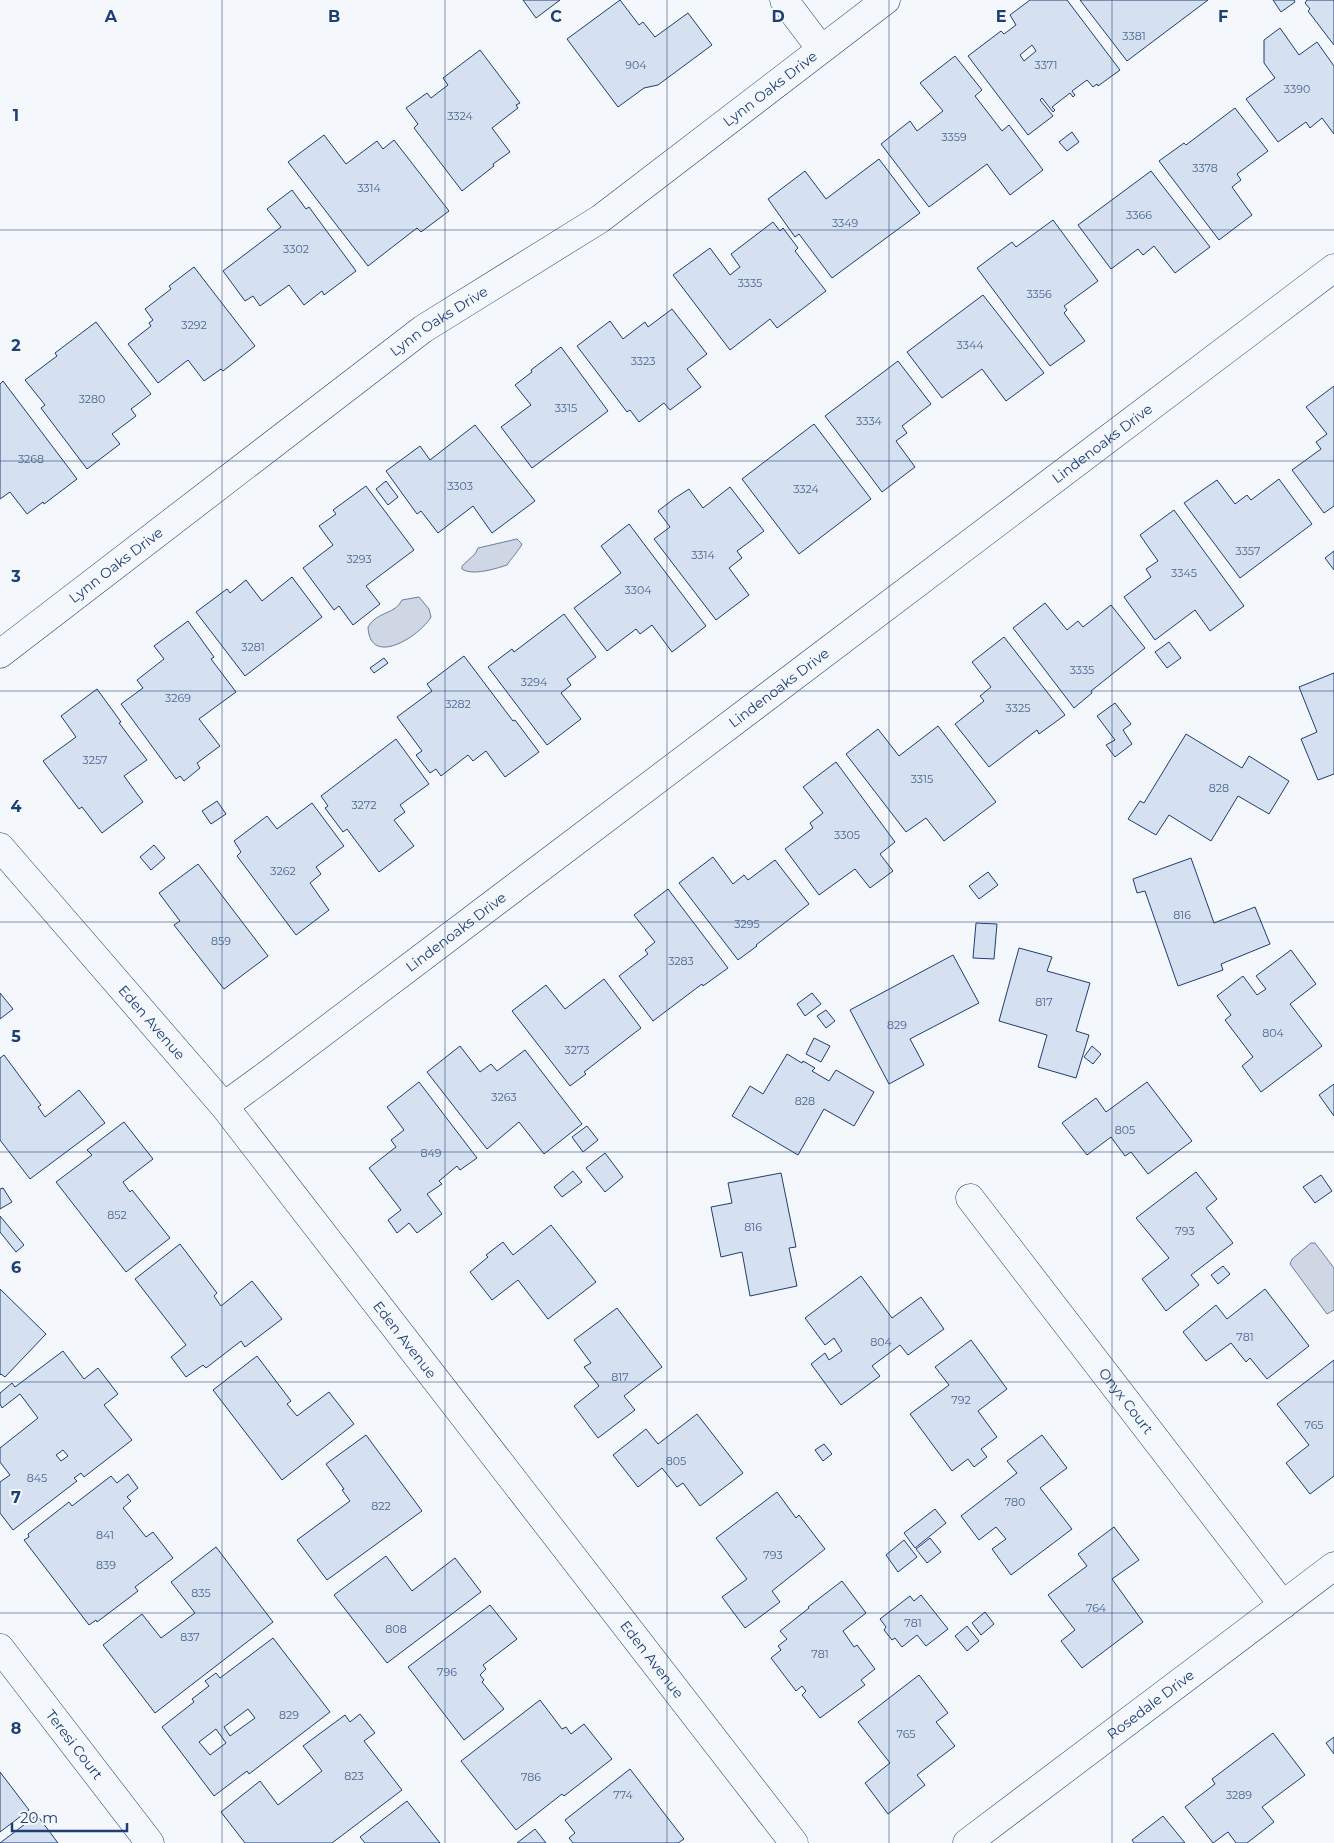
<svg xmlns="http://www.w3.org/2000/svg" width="1334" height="1843" font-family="Montserrat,sans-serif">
  <rect width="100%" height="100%" fill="#f4f7fb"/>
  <g fill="#cfd7e4" stroke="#687fa3">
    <path d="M517,539l5,5c-2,5 -12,16 -15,21 -12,4 -35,11 -45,4v-3l13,-12 3,-6z"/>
    <path d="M419,597l10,12 2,8c-10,18 -61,52 -63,10 9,-16 27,-12 34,-27z"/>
    <path d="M1311,1243h4l19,25v42l-7,4 -37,-50 2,-5z"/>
  </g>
  <g fill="#d5e0f0" stroke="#1d3f73" fill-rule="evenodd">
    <path d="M523,0h37l-24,18z"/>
    <path d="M620,0l19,25 4,-3 12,15 33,-24 24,32 -54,40 -14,3 -26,19 -51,-68z"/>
    <path d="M1030,0h37l53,70 -22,16 -1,-2 -4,3 -6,-7 -15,11 3,4 -2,2 -3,-4 -18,14 3,3 -2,2 -11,-14 -2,2 13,16 -25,19 -60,-79 33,-25 3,3 12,-9 -6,-10zM1032,45l4,6 -12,10 -4,-6z"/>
    <path d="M1080,0h128l-81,61z"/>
    <path d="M1273,0h21l1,2 -14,10z"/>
    <path d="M1307,0h27v45l-26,-34 2,-2 -5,-6z"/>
    <path d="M1280,28l19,27 18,-13 17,24v68l-12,-16 -12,10 -4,-6 -28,20 -32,-43 29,-21 -11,-15v-23z"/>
    <path d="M480,50l40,53 -4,2 2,3 -26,20 18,24 -17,12 1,2 -32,25 -48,-63 4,-4 -12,-16 21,-15 4,5 17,-13 -5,-7z"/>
    <path d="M955,56l27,34 -7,6 27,35 7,-6 34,45 -33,25 -23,-31 -58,43 -48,-63 29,-23 7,10 26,-20 -23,-28z"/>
    <path d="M1235,108l33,43 -31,23 4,6 -9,7 20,28 -33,25 -60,-79 25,-18 2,2z"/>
    <path d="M1072,132l7,10 -12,9 -8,-9z"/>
    <path d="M324,135l22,29 31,-23 6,8 11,-9 55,71 -28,21 -4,-4 -49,38 -80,-104z"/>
    <path d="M879,159l41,54 -88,65 -33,-44 -4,3 -27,-38 37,-28 21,28z"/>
    <path d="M1151,171l59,76 -35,26 -21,-27 -11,9 -5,-6 -27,20 -33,-44z"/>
    <path d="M292,190l14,19 3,-2 47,64 -32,24 -2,-4 -18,14 -15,-20 -29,21 -7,-10 -8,5 -22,-30 58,-44 -14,-18z"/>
    <path d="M1053,220l45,61 -34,25 3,4 -3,3 21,28 -35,25 -73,-98 35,-26 4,5z"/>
    <path d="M773,222l7,9 3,-3 15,20 -3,3 31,40 -49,37 -7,-9 -40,31 -57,-75 37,-27 20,27 10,-8 -9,-13z"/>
    <path d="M194,267l61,79 -32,25 -2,-2 -17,12 -16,-21 -30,23 -30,-39 23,-18 -2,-3 4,-3 -8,-11 26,-20 -2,-3z"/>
    <path d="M983,295l61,78 -38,28 -24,-32 -40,29 -35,-46z"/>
    <path d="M672,309l35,45 -20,15 14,18 -31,23 -6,-7 -25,19 -9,-12 -3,2 -50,-66 33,-25 13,18 22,-17 3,5z"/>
    <path d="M96,322l55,72 -20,15 5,7 -24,18 8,10 -33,25 -46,-61 4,-3 -20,-25 32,-24 -2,-3z"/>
    <path d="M561,347l47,64 -76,57 -31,-41 30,-22 -16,-20 17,-13 -1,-2z"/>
    <path d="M898,361l33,43 -29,22 5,7 -11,8 19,26 -33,25 -57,-76z"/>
    <path d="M3,381l74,98 -33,25 -1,-2 -16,12 -17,-22 -10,7v-115z"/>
    <path d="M1334,386v120l-10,7 -32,-43 29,-21 -5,-7 11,-8 -21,-27z"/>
    <path d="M814,424l57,75 -72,55 -57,-75z"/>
    <path d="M475,425l60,76 -43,32 -19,-27 -35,27 -17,-22 -4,3 -31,-43 34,-25 10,14z"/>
    <path d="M1279,479l33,45 -72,54 -56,-75 33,-23 18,24 12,-9 4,5z"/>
    <path d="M386,481l12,16 -10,8 -12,-16z"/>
    <path d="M366,486l48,64 -48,36 14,18 -27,21 -14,-19 -5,4 -31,-42 30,-23 -14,-19 17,-12 -3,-4z"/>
    <path d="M730,487l34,44 -27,20 5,7 -13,10 20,27 -33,25 -62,-81 16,-12 -12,-16 17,-13 14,-9 14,19z"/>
    <path d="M1174,510l70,96 -34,25 -15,-21 -40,30 -31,-43 27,-20 -5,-8 12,-8 -18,-26z"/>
    <path d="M629,524l77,102 -34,26 -20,-27 -12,9 -4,-5 -29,22 -33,-43 47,-35 -20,-27z"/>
    <path d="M1334,551v19l-9,-12z"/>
    <path d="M292,577l30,40 -77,59 -49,-64 31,-23 3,4 16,-13 16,21z"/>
    <path d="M1045,603l22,27 11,-9 5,6 28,-22 34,43 -54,43 1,2 -18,15 -61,-80z"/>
    <path d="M564,614l32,43 -29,22 4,6 -10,8 20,26 -34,26 -59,-78 24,-18 2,3z"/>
    <path d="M188,621l26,36 -3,2 25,33 -37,27 21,27 -23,17 3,5 -16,13 -4,-5 -4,3 -55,-75 22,-16 -6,-8 27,-21 -10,-13z"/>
    <path d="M1004,637l61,78 -26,19 -2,-4 -48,37 -34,-43 29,-23 -4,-5 11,-9 -19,-25z"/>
    <path d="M1169,642l12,16 -14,10 -12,-16z"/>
    <path d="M464,656l49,65 2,-1 24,32 -34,25 -19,-26 -13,10 -5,-6 -27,21 -5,-7 -6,4 -14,-18 6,-4 -25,-34 35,-26 -5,-7z"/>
    <path d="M384,658l4,5 -14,10 -4,-5z"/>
    <path d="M1334,673v101l-16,6 -17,-41 16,-7 -18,-45z"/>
    <path d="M97,689l24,33 -2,1 28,37 -23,16 19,26 -41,31 -20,-26 -3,2 -36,-48 33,-24 -15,-21z"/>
    <path d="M1115,703l16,21 -8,6 9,14 -17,13 -9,-12 9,-5 -18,-24z"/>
    <path d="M938,726l58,76 -52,39 -18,-23 -20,14 -60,-78 32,-25 21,27z"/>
    <path d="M1186,734l56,34 7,-12 40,25 -20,33 -31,-18 -27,45 -42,-26 -13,20 -28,-16 12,-18 4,2z"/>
    <path d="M396,739l33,45 -29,21 5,7 -11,8 20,26 -35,26 -32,-43 -4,3 -18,-24 3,-2 -7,-10z"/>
    <path d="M836,762l59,80 -15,12 13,17 -23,17 -15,-19 -36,26 -34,-46 28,-21 -3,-5 13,-10 -20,-26z"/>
    <path d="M217,801l9,13 -15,10 -9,-13z"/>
    <path d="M312,803l32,43 -28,21 5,7 -11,9 19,27 -33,25 -59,-79 4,-4 -7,-11 33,-25 10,13z"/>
    <path d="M154,845l11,13 -14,12 -11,-13z"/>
    <path d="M713,857l20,27 11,-9 4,5 27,-20 34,44 -53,41 1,1 -19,14 -59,-77z"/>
    <path d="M1191,858l23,65 41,-16 15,37 -49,20 2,6 -45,16 -33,-95 -8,2 -4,-14z"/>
    <path d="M198,864l70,92 -44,33 -50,-64 6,-4 -21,-28z"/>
    <path d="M988,872l10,13 -19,14 -10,-13z"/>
    <path d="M668,889l60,79 -25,18 -1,-2 -49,37 -34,-45 29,-22 -3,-4 10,-8 -21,-27z"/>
    <path d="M976,923l21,1 -3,35 -21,-1z"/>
    <path d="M1019,948l33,9 -5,14 43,12 -14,48 13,4 -13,43 -38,-11 9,-32 -48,-14z"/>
    <path d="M1291,950l25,34 -26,20 32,42 -61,46 -19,-26 11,-9 -28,-37 6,-5 -14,-19 26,-20 14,19 9,-6 -10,-13z"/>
    <path d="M953,955l26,48 -69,36 14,26 -35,19 -39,-74z"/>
    <path d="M604,979l37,49 -57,44 2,2 -16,12 -58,-75 34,-26 19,24z"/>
    <path d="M0,993l13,16 -13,10z"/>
    <path d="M812,993l9,11 -16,12 -8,-12z"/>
    <path d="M826,1010l9,11 -9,7 -9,-12z"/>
    <path d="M814,1038l16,8 -9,16 -15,-8z"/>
    <path d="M460,1046l20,26 11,-8 6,7 28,-21 57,74 -38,30 -25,-32 -32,27 -60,-77z"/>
    <path d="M1092,1046l9,8 -8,10 -9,-7z"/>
    <path d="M787,1054l15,9 1,-2 12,7 -3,3 17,10 7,-11 38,22 -20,34 -30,-17 -26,46 -66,-39 18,-30 13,8z"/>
    <path d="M4,1055l37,50 -3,2 7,10 34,-27 26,33 -75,56 -30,-39v-82z"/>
    <path d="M419,1082l58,76 -17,12 -3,-4 -18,15 3,3 -15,10 15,20 -25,19 -8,-10 -12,10 -9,-13 13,-10 -32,-42 27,-21 -5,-7 13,-10 -17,-23z"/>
    <path d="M1147,1082l45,59 -44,33 -17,-22 -6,4 -14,-19 -24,18 -25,-32 34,-25 10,14z"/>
    <path d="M1334,1084v32l-15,-21z"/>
    <path d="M124,1122l29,37 -30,23 7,10 2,-2 38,48 -44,34 -70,-90 36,-27 -5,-5z"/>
    <path d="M587,1126l11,14 -15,12 -11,-15z"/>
    <path d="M605,1153l18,24 -18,15 -19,-24z"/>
    <path d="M573,1171l9,11 -20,15 -8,-10z"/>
    <path d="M1196,1172l21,27 -11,9 27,35 -42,32 8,10 -33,26 -24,-32 27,-21 -33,-40z"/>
    <path d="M781,1173l15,74 -7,1 8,38 -47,10 -8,-44 -21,5 -10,-50 21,-4 -4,-20z"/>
    <path d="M1321,1175l11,16 -17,12 -12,-16z"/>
    <path d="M3,1188l9,14 -12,7v-20z"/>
    <path d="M0,1216l24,29 -8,7 -16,-20z"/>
    <path d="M551,1225l45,57 -48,37 -30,-39 -26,20 -22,-28 18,-15 -2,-2 17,-13 10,13z"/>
    <path d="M180,1244l37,49 -3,3 7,10 31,-25 30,38 -37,28 -4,-6 -35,27 -3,-3 -17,12 -15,-20 15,-12 -51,-66z"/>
    <path d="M1223,1266l7,8 -12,10 -7,-9z"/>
    <path d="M861,1276l31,42 29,-21 23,32 -36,26 -8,-10 -28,21 8,10 -39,29 -30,-41 14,-11 4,7 13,-9 -8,-13 -9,7 -20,-27z"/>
    <path d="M0,1289l46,45 -41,43 -4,-3 -1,1z"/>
    <path d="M1265,1289l44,57 -42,33 -17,-21 -4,4 -15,-19 -25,18 -23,-29 33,-27 11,14z"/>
    <path d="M617,1308l45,59 -38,29 11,14 -37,28 -24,-32 25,-20 -15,-19 7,-4 -17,-23z"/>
    <path d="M971,1340l36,49 -29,22 19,26 -16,12 6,8 -13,10 -6,-8 -16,12 -42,-57 39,-29 -14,-18z"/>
    <path d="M63,1351l21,28 14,-11 20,26 -14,11 28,35 -48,37 -3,-4 -7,5 3,3 -64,49 -13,-17v-31l10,-7 -10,-13v-14l38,-30 -18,-24 -18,14 -2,-4v-11l12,-10 3,4zM63,1450l5,6 -7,5 -5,-6z"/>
    <path d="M257,1356l34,45 -4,3 10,12 32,-24 25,32 -72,56 -69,-90z"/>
    <path d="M1334,1360v116l-24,18 -24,-31 23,-18 -32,-41z"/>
    <path d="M697,1414l46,59 -43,33 -17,-23 -6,4 -15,-19 -24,19 -25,-32 33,-26 12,15z"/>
    <path d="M366,1435l56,76 -95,69 -30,-40 53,-39 -8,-11 2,-1 -18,-25z"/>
    <path d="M1042,1435l25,33 -27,20 32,41 -61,46 -19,-26 14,-10 -10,-12 -17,13 -18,-24 56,-43 -10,-12z"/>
    <path d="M824,1444l8,10 -9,7 -8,-11z"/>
    <path d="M128,1474l10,14 -11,9 4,4 -8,7 23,29 7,-5 20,26 -38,29 3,4 -41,31 -1,-2 -7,5 -65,-85 5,-3 -1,-3 41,-32 3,4 39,-30 6,7z"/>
    <path d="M777,1492l19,26 3,-3 26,34 -53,42 8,11 -35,26 -23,-31 25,-18 -31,-41z"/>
    <path d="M935,1509l11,14 -31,25 -11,-15z"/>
    <path d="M1114,1527l25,33 -27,19 31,43 -61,46 -21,-27 14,-11 -27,-35 39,-29 -9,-12z"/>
    <path d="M930,1538l11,14 -14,11 -11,-14z"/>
    <path d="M904,1540l13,17 -19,15 -12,-17z"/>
    <path d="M216,1547l57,75 -118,91 -52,-68 39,-31 19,24 34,-25 -24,-31z"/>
    <path d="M386,1556l26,35 43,-33 26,34 -94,71 -53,-68z"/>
    <path d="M842,1581l24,32 -23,18 11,16 3,-2 18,24 -14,11 4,5 -45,33 -18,-23 4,-4 -4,-5 -6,5 -25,-33 10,-8 -3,-4 9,-7 -7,-8 29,-23 -1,-1z"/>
    <path d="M921,1595l27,34 -22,17 -9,-11 -15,12 -7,-9 -3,2 -8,-10 2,-3 -6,-8 30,-23 4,5z"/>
    <path d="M490,1605l27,34 -34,26 3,4 -6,6 4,5 -2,2 22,27 -40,31 -56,-73z"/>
    <path d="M985,1612l9,12 -13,11 -9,-12z"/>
    <path d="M967,1626l12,15 -12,10 -12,-15z"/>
    <path d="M273,1638l57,74 -81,62 -2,-3 -33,25 -52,-69 32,-25 -2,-3 17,-13 -4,-5 11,-8 4,5zM248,1709l7,9 -25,18 -6,-9zM216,1729l10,14 -16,12 -11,-13z"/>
    <path d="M919,1675l29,38 -12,9 19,24 -38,29 8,10 -37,29 -23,-31 25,-20 -32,-41z"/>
    <path d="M540,1700l22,29 4,-2 5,7 13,-10 28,35 -48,37 -2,-2 -46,36 -55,-69z"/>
    <path d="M360,1714l15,19 -11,8 38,49 -70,53h-87l-24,-31 39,-31 18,24 44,-34 -19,-25 42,-31 5,7z"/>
    <path d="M1273,1733l32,42 -43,32 12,15 -27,21h-11l-8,-11 -15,11 -28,-36 30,-23 -3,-5z"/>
    <path d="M1334,1737v17l-8,-11z"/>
    <path d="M630,1769l54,70 -6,4h-105l-4,-5 6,-5 -10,-13z"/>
    <path d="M0,1772l29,38 -29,22z"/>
    <path d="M407,1801l33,42h-75l-5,-6z"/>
    <path d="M37,1815l21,28h-58z"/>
    <path d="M1163,1816l22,27h-51l-2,-3z"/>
    <path d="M535,1829l11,14h-29z"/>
  </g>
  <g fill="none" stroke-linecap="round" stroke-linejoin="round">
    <defs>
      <g id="street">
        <path d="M784,0l37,49"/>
        <path id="s1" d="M0,654l423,-325 177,-110 286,-219"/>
        <path id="s2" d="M0,847l224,259 570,737"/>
        <path id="s3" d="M224,1106l44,-32 1066,-806"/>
        <path id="s4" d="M970,1198l313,407"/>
        <path id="s5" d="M0,1648l150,195"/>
        <path id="s6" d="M967,1843l367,-277"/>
      </g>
    </defs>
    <use href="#street" stroke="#1d3f73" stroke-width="29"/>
    <use href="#street" stroke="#f4f7fb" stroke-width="28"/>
  </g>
  <path fill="none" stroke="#1d3f73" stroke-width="1" stroke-opacity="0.55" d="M222,0v1843M445,0v1843M667,0v1843M889,0v1843M1112,0v1843M0,230h1334M0,461h1334M0,691h1334M0,922h1334M0,1152h1334M0,1382h1334M0,1613h1334"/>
  <g text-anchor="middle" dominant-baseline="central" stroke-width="4" stroke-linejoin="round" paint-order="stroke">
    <g font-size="11" fill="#4b6792">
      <text x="1134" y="36">3381</text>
      <text x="636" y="65">904</text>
      <text x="1046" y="65">3371</text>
      <text x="1297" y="89">3390</text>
      <text x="460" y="116">3324</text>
      <text x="954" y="137">3359</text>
      <text x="1205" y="168">3378</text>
      <text x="369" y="188">3314</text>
      <text x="1139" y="215">3366</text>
      <text x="845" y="223">3349</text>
      <text x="296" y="249">3302</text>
      <text x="750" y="283">3335</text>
      <text x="1039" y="294">3356</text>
      <text x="194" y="325">3292</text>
      <text x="970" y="345">3344</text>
      <text x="643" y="361">3323</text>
      <text x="92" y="399">3280</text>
      <text x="566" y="408">3315</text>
      <text x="869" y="421">3334</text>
      <text x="31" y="459">3268</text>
      <text x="460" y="486">3303</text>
      <text x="806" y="489">3324</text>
      <text x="1248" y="551">3357</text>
      <text x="703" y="555">3314</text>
      <text x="359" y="559">3293</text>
      <text x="1184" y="573">3345</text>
      <text x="638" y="590">3304</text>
      <text x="253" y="647">3281</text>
      <text x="1082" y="670">3335</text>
      <text x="534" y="682">3294</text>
      <text x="178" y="698">3269</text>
      <text x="458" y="704">3282</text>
      <text x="1018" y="708">3325</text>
      <text x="95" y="760">3257</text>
      <text x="922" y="779">3315</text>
      <text x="1219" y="788">828</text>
      <text x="364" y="805">3272</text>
      <text x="847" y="835">3305</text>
      <text x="283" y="871">3262</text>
      <text x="1182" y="915">816</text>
      <text x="747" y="924">3295</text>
      <text x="221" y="941">859</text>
      <text x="681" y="961">3283</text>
      <text x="1044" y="1002">817</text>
      <text x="897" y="1025">829</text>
      <text x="1273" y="1033">804</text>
      <text x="577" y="1050">3273</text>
      <text x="504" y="1097">3263</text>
      <text x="805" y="1101">828</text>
      <text x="1125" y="1130">805</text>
      <text x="431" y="1153">849</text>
      <text x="117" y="1215">852</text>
      <text x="753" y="1227">816</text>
      <text x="1185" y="1231">793</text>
      <text x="1245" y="1337">781</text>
      <text x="881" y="1342">804</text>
      <text x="620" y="1377">817</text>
      <text x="961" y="1400">792</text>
      <text x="1314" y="1425">765</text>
      <text x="676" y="1461">805</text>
      <text x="37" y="1478">845</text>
      <text x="1015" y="1502">780</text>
      <text x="381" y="1506">822</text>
      <text x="105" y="1535">841</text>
      <text x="773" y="1555">793</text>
      <text x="106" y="1565">839</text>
      <text x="201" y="1593">835</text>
      <text x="1096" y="1608">764</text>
      <text x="913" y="1623">781</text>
      <text x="396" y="1629">808</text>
      <text x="190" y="1637">837</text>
      <text x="820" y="1654">781</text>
      <text x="447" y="1672">796</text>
      <text x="289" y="1715">829</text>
      <text x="906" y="1734">765</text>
      <text x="354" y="1776">823</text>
      <text x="531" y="1777">786</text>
      <text x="623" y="1795">774</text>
      <text x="1239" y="1795">3289</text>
    </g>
    <g font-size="14" fill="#1d3f73" stroke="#f4f7fb">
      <text stroke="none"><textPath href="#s1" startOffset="956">Lynn Oaks Drive</textPath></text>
      <text stroke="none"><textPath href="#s1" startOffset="551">Lynn Oaks Drive</textPath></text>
      <text stroke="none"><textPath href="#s3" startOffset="1100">Lindenoaks Drive</textPath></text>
      <text stroke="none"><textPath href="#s1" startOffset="146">Lynn Oaks Drive</textPath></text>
      <text stroke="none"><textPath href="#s3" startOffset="695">Lindenoaks Drive</textPath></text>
      <text stroke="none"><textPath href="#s3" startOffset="290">Lindenoaks Drive</textPath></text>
      <text stroke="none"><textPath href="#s2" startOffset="232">Eden Avenue</textPath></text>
      <text stroke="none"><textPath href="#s2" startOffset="638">Eden Avenue</textPath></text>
      <text stroke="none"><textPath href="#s4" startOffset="256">Onyx Court</textPath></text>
      <text stroke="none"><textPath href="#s2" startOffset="1042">Eden Avenue</textPath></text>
      <text stroke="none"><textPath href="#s6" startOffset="230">Rosedale Drive</textPath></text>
      <text stroke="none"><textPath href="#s5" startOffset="122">Teresi Court</textPath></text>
    </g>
  </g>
  <g font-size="16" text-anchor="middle" font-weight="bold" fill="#1d3f73" stroke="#f4f7fb" stroke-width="4" stroke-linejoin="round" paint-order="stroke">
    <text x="111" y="22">A</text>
    <text x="334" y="22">B</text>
    <text x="556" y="22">C</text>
    <text x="778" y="22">D</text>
    <text x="1001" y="22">E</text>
    <text x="1223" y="22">F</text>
    <text x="16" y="121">1</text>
    <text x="16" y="351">2</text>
    <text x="16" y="582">3</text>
    <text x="16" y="812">4</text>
    <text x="16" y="1042">5</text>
    <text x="16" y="1273">6</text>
    <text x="16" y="1503">7</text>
    <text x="16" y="1734">8</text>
  </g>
  <path d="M12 1823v8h115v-8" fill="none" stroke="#1d3f73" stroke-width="2.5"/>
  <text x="20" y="1823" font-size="15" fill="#1d3f73" stroke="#f4f7fb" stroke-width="4" paint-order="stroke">20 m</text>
</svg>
